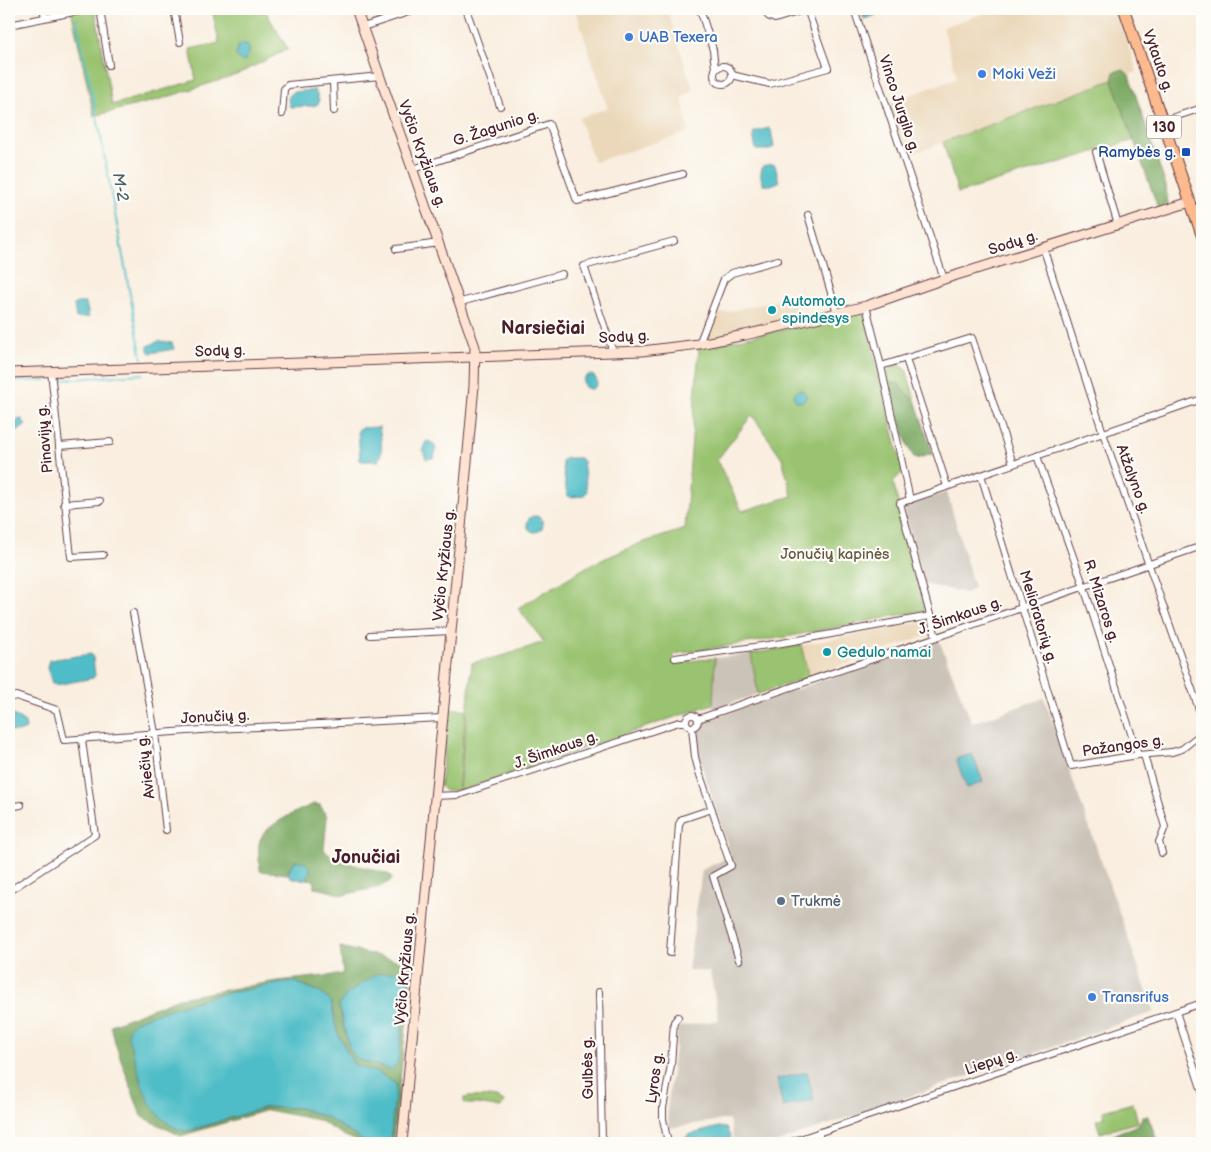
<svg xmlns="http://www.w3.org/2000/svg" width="1211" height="1152" font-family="'Balsamiq Sans',sans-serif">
  <rect width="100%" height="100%" fill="#fdfcf7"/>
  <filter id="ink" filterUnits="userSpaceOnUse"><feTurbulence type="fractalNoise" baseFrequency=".02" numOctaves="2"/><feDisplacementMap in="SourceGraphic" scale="10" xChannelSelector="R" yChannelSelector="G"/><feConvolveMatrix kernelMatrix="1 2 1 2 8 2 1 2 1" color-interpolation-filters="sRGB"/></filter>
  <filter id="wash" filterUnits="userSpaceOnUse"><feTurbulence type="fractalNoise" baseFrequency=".0096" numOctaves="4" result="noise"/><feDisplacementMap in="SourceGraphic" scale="20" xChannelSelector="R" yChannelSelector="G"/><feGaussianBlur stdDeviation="1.12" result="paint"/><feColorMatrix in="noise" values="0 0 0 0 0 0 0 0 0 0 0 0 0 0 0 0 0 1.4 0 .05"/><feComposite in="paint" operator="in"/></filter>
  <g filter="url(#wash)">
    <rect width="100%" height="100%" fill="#f9eedf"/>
    <g fill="#ebd8ba">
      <path d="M575,9h92l26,81 -11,8 7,34 -95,30 -15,-44 29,-10z"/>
      <path d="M995,9h121l21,63 -233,85 -18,-53 71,-26 -14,-51z"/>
      <path d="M792,297l6,23 -93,20 12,-26z"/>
      <path d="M917,623h8l4,3 2,5 -2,4 -120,42 -8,-32z"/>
    </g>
    <g fill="#cbc3b8">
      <path d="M947,492l27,96 -8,5 -42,-9 -20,-75 1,-3z"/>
      <path d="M939,640l33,83 72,-25 110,314 -379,131h-41l-5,-24 -60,9 -2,-19 11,-82 41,-7 -9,-48 -22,-2 14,-100 29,-14 -35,-108v-9l5,-14 6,-5 11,-4z"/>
      <path d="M751,654l7,40 -45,15 2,-51z"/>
    </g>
    <g fill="#99c370" stroke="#72714e" fill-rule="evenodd">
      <path d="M71,9h24l17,96 84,-25 -6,-31 29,-6 -7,-34h52l24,40 -52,26 -75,24 -67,17z"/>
      <path d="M1112,80l22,60 -176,53 -15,-51z"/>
      <path d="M864,313l39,159 -10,10 32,128 -139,27 -112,17v9l41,-5 -2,46 -254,87 13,-128 33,-8 39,-13 -26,-34 70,-42 50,-22 47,-15 14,-182zM752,415l30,43 10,38 -50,15 -25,-51z"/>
      <path d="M894,365l7,1 5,3 9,31 -12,-9 -4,-7 -7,-1 -3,1 -2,-12z"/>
      <path d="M801,645l8,32 -51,17 -7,-40z"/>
      <path d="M449,708l17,2 -8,80 -13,1 -5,-5z"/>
      <path d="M468,1097c11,0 27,-2 36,5l-3,6 -23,-4h-11l-3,-2v-4z"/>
      <path d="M1133,1103l5,19 -38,11 -4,-13 9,-3 -2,-6z"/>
    </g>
    <g fill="#7aa962" stroke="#626446" fill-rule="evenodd">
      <path d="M1123,69l6,6 37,111 2,18 -10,4 -46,-128 2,-8z"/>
      <path d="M892,382l7,2 4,7 12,9 18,54 -18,5 -7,-12 -19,-63z"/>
      <path d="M314,804l6,1 7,12 -3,33c18,16 44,16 66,25l2,5 -12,7 -37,8 -29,-8v-7l-7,-1 3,-10 -7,-7 -8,-1 -6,8 -1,5 -28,-3c0,-9 -3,-23 0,-31 5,-15 39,-30 54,-36z"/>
      <path d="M340,947l73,17 -20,179h-3l6,-59 -18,-11 -24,-8 -17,-33 -6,-30 -10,-10 -28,-11 -130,136c7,7 14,14 25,14l78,-24 34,1 28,10 38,25h-4l-17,-7 -27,-16 -51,-10 -86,26 -40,-20 -26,-73 -4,-18 68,-27 98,-17 66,-7zM377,974l-28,74 -10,-42z"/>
      <path d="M1142,1116h6l10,27h-44l-3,-5c8,-11 29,-7 31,-22z"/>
    </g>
    <g fill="#4fbdc7" stroke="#4c6e79">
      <path d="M869,9h8l1,4 -4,3 -10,3 -3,-6z"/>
      <path d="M242,44h5c4,6 2,12 -3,17h-3l-5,-5 2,-10z"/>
      <path d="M315,90l4,10 -1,4 -5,2 -22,1 -2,-1 -1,-8 4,-6z"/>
      <path d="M769,128l2,2 3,17 -5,3h-13l-3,-16 2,-2z"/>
      <path d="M772,164l3,1 4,17 -8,3h-7c-4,-6 -4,-13 -1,-19z"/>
      <path d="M77,303h9l3,14 -13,1 -2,-13z"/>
      <path d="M159,341l13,2 2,6 -24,4 -2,-3v-4z"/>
      <circle cx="590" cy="382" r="7"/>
      <circle cx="800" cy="396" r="6"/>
      <path d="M22,419l4,6c-4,4 -10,7 -15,5l-2,-6 3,-3z"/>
      <path d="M379,427c2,10 5,26 -1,34h-16l-2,-1 -2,-30 2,-2z"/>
      <path d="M428,441l6,3 2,6 -2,8 -8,1 -3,-8 2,-8z"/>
      <path d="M566,458h14l3,3 4,31 -4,4 -13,1 -3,-2 -5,-34z"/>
      <circle cx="535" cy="524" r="8"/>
      <path d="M91,654l2,4 2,17 -2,3 -37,7 -4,-2 -5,-15 2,-8z"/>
      <path d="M9,712l16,11 1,6c-6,3 -11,4 -17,1z"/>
      <path d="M972,754l11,28 -16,6 -11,-29z"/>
      <path d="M295,861c7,-1 12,2 15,8l-3,10c-7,1 -12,1 -18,-3v-7z"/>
      <path d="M400,971l8,9 -10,82 -6,8 -35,-11 -8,-11 -10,-43 8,-11 30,-20z"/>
      <path d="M293,981l28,12 10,9 6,30 17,33 24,8 18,11 -6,59h-24l-38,-25 -28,-10 -34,-1 -78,24c-15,1 -33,-18 -39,-30 -9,-18 -14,-45 -21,-64l1,-9 6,-6 16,-7 66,-20z"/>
      <path d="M807,1072l7,28 -31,7 -6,-28z"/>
      <path d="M719,1127l7,1 5,10 -2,5h-49l8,-8z"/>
    </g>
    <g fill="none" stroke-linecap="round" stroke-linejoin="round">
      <g stroke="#4fbdc7" stroke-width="2">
        <path d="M76,18l22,104 44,237"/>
        <path d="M59,380l84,-6"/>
        <path d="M9,381l39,-1"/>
      </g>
    </g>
  </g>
  <g filter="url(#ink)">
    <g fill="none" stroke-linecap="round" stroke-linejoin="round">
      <defs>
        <g id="street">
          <path d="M43,9l2,8"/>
          <path d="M100,9l9,56"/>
          <path d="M174,9l6,33"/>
          <path d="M466,9l34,97"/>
          <path d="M700,9l13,41 2,19"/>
          <path d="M854,9l90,270"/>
          <path d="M9,25l80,-16"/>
          <path d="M363,27l55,-18"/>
          <circle cx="723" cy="75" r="9"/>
          <path d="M732,75l38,9 58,-16 -21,-59 -32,10 -7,-3 -2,-7"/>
          <path d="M333,81l1,30"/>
          <path d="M282,114l2,-25 4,-4 92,-9"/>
          <path d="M1162,121l40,-13"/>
          <path d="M1096,152l22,73"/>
          <path d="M413,169l136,-45 28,77 106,-27"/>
          <path d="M808,215l29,98"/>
          <path d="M1043,247l60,186 99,285"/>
          <path d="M396,249l43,-6"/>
          <path d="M461,302l101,-28"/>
          <path d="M866,306l15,60 91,-28 41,126"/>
          <path d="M699,344l25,-65 8,-6 46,-13"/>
          <path d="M613,352l-29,-86 90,-25"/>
          <path d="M906,359l41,127"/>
          <path d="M881,366l29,134"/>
          <path d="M51,371l20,186 32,-2"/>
          <path d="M59,446l51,-4"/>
          <path d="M1037,456l47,131 54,168"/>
          <path d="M981,475l90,291 67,-11 34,-3 10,-3 20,-16"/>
          <path d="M64,504l36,-3"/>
          <path d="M133,613l22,120 11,97"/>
          <path d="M370,635l81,-4"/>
          <path d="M936,637l-36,-134 302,-104"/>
          <path d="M675,658l107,-15 148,-27"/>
          <path d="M9,698l7,-2 41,14 7,30 151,-11 227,-11"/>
          <circle cx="692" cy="721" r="6"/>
          <path d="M698,719l504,-173"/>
          <path d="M692,728l3,29 4,15 32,94 -18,10 26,84"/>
          <path d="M1144,755l21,72 -6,15 3,11"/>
          <path d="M434,796l24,-1 221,-73h7"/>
          <path d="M9,807l12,-2"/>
          <path d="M9,891l86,-56 -13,-95"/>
          <path d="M670,953l9,-129 3,-5 30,-10"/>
          <path d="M599,992l3,151"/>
          <path d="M1176,1012l26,79"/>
          <path d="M668,1143l-5,-24v-11l8,-43 3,-43 4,-5"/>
          <path d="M788,1143l414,-140"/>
          <path d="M817,1143l2,-5v-6"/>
        </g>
        <g id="secondary">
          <path d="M356,9l119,338 -1,39 -14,152 -58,605"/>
          <path d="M9,373l633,-22 57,-7 46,-9 121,-29 78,-27 246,-77"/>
        </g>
        <path id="primary" d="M1124,9l78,227"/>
      </defs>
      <use href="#street" stroke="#643e46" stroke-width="8"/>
      <use href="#secondary" stroke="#643e46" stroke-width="11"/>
      <use href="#primary" stroke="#643e46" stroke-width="12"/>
      <use href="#street" stroke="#fff" stroke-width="6"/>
      <use href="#secondary" stroke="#fee3d2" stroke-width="9"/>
      <use href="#primary" stroke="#fcba8e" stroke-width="10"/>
    </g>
  </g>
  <g fill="#3f7fe0" stroke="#fdfcf7" stroke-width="2">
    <circle cx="629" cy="37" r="5"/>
    <circle cx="982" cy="74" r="5"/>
    <circle cx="1092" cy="997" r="5"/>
  </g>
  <rect fill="#1a4fb4" stroke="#fdfcf7" stroke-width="2" x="1181" y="147" width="10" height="10" rx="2.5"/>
  <g fill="#0f9aa8" stroke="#fdfcf7" stroke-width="2">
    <circle cx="772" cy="310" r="5"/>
    <circle cx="827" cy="652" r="5"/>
  </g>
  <circle fill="#5c6f8a" stroke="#fdfcf7" stroke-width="2" cx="781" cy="901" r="5"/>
  <g text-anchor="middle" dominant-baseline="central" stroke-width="4.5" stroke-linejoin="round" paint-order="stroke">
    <rect fill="#fdfcf7" stroke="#806168" stroke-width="1" x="1146.5" y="115.5" width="35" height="23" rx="4"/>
    <g font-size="14" font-weight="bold" fill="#4a1f2b">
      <text x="1164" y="127">130</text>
    </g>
    <g font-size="15" fill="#366cbe" stroke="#fdfcf7" text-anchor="start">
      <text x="639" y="37">UAB Texera</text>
      <text x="992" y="74">Moki Veži</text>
      <text x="1102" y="997">Transrifus</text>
    </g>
    <g font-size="15" fill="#4a1f2b" stroke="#fdfcf7">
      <text transform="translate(1158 61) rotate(71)">Vytauto g.</text>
      <text transform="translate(899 104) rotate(72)">Vinco Jurgilo g.</text>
      <text transform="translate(496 128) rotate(-18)">G. Žagunio g.</text>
      <text transform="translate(422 154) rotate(70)">Vyčio Kryžiaus g.</text>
      <text transform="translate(1013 243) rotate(-18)">Sodų g.</text>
      <text transform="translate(624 337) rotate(-3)">Sodų g.</text>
      <text transform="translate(220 351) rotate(-2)">Sodų g.</text>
      <text transform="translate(45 439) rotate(-95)">Pinavijų g.</text>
      <text transform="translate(1133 479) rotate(70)">Atžalyno g.</text>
      <text transform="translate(444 565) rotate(-84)">Vyčio Kryžiaus g.</text>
      <text transform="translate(1101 601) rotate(72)">R. Mizaros g.</text>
      <text transform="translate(960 616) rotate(-19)">J. Šimkaus g.</text>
      <text transform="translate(1038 617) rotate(73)">Melioratorių g.</text>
      <text transform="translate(215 717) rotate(-3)">Jonučių g.</text>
      <text transform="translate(1123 746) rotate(-8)">Pažangos g.</text>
      <text transform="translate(556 750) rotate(-19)">J. Šimkaus g.</text>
      <text transform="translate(146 767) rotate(-97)">Aviečių g.</text>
      <text transform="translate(405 969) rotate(-85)">Vyčio Kryžiaus g.</text>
      <text transform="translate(991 1062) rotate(-19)">Liepų g.</text>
      <text transform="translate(588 1068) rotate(-91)">Gulbės g.</text>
      <text transform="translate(655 1078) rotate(-82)">Lyros g.</text>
    </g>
    <g font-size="15" fill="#164399" stroke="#fdfcf7" text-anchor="end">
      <text x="1176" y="152">Ramybės g.</text>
    </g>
    <g font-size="15" fill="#0d838f" stroke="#fdfcf7" text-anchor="start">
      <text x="782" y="301">Automoto<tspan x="782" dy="17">spindesys</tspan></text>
      <text x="837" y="652">Gedulo namai</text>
    </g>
    <g font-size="15" fill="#665843" stroke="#fdfcf7">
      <text x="835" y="554">Jonučių kapinės</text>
    </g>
    <g font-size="15" fill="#4e5e75" stroke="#fdfcf7" text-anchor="start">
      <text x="791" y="901">Trukmė</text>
    </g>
    <g font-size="16" font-style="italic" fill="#4c5e69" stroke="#fdfcf7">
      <text transform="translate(120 187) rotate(79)">M-2</text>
    </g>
    <g font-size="18" font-weight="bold" fill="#4a1f2b" stroke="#fdfcf7">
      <text x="543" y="328">Narsiečiai</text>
      <text x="366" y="857">Jonučiai</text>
    </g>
  </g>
  <rect width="1211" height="1152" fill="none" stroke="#fdfcf7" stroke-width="30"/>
</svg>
